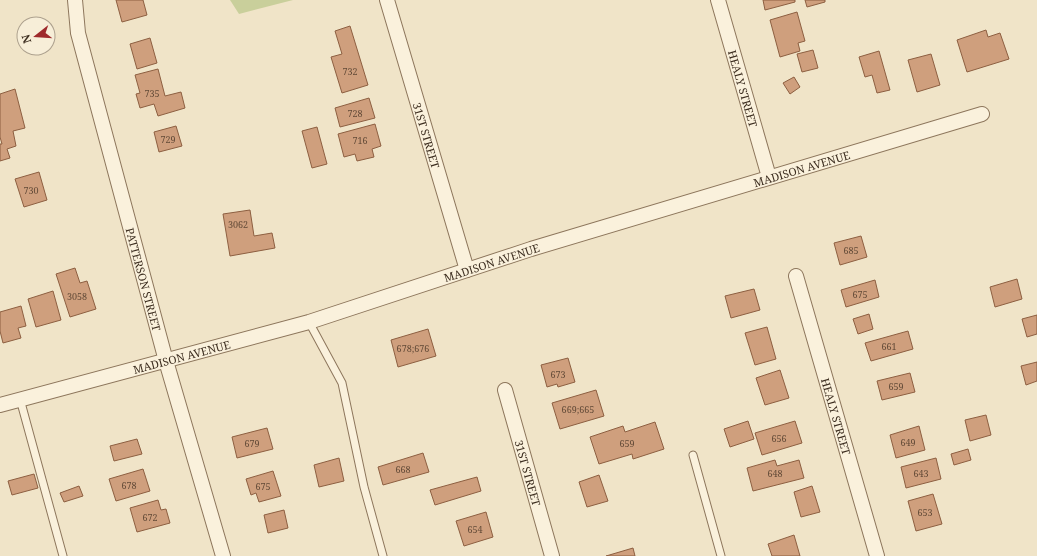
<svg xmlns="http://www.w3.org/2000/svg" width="1037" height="556" font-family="'Noto Serif',serif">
  <rect width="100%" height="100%" fill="#f0e4c8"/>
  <path fill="#c9cf9b" d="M230,0h63l-54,14z"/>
  <g fill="#cf9f7d" stroke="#8d5f41">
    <path d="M116,0h27l4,15 -25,7z"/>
    <path d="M763,0h32v2l-30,8z"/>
    <path d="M805,0h20v2l-18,5z"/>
    <path d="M797,12l8,29 -7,2 2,8 -20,6 -10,-37z"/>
    <path d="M350,26l18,59 -26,8 -11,-36 11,-3 -7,-23z"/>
    <path d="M986,30l2,7 12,-4 9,26 -42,13 -10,-32z"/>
    <path d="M150,38l7,25 -20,6 -7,-25z"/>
    <path d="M813,50l5,18 -16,4 -5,-18z"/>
    <path d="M879,51l11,39 -13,3 -5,-18 -7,2 -6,-20z"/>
    <path d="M931,54l9,31 -23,7 -9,-32z"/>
    <path d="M158,69l7,27 16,-4 4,16 -27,8 -4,-12 -14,4 -4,-14 4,-1 -5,-18z"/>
    <path d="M794,77l6,10 -10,7 -7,-11z"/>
    <path d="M15,89l10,39 -12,3 3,15 -9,3 3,9 -10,3v-17h2l-2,-7v-43z"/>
    <path d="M369,98l6,20 -35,9 -5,-19z"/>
    <path d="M375,124l6,22 -9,3 2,8 -17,4 -2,-7 -11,3 -6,-23z"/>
    <path d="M176,126l6,20 -23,6 -5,-20z"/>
    <path d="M317,127l10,37 -15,4 -10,-37z"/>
    <path d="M39,172l8,28 -23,7 -9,-28z"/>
    <path d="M250,210l4,26 18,-3 3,15 -45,8 -7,-42z"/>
    <path d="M861,236l6,21 -27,8 -6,-22z"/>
    <path d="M75,268l5,15 7,-2 9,28 -26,8 -14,-43z"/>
    <path d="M1017,279l5,20 -27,8 -5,-20z"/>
    <path d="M875,280l4,17 -33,10 -5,-17z"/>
    <path d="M754,289l6,21 -29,8 -6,-22z"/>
    <path d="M53,291l8,29 -25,7 -8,-28z"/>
    <path d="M21,306l5,20 -8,2 3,10 -18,5 -3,-12v-19z"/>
    <path d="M869,314l4,15 -15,5 -5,-15z"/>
    <path d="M1037,315v19l-10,3 -5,-18z"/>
    <path d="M767,327l9,32 -21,6 -10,-32z"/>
    <path d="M428,329l8,27 -38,11 -7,-27z"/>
    <path d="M908,331l5,18 -42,12 -6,-18z"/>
    <path d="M568,358l7,24 -17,5 -1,-3 -10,3 -6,-22z"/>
    <path d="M1037,362v19l-11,4 -5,-19z"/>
    <path d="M780,370l9,28 -24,7 -9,-27z"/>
    <path d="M910,373l5,19 -33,8 -5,-19z"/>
    <path d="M596,390l8,26 -44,13 -8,-26z"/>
    <path d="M986,415l5,20 -21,6 -5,-21z"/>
    <path d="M748,421l6,18 -24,8 -6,-18z"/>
    <path d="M795,421l7,22 -40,12 -7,-22z"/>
    <path d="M655,422l9,27 -31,10 -1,-5 -33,10 -9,-27 33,-11 2,6z"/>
    <path d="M919,426l6,24 -29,8 -6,-23z"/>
    <path d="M267,428l6,21 -36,9 -5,-21z"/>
    <path d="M137,439l5,15 -28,7 -4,-15z"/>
    <path d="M968,449l3,11 -17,5 -3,-11z"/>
    <path d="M423,453l6,19 -46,13 -5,-18z"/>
    <path d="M339,458l5,23 -25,6 -5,-22z"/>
    <path d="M936,458l5,21 -35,9 -5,-21z"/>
    <path d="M775,460l2,6 22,-6 5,18 -51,13 -6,-23z"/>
    <path d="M143,469l7,22 -34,10 -7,-22z"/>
    <path d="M273,471l8,25 -22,6 -3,-9 -5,2 -5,-16z"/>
    <path d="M34,474l4,14 -26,7 -4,-14z"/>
    <path d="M599,475l9,26 -21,6 -8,-25z"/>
    <path d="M477,477l4,14 -46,14 -5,-15z"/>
    <path d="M79,486l4,10 -19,6 -4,-9z"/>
    <path d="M812,486l8,26 -19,5 -7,-25z"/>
    <path d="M933,494l9,30 -26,7 -8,-30z"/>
    <path d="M158,500l3,10 5,-1 4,14 -33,9 -7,-24z"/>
    <path d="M284,510l4,18 -20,5 -4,-18z"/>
    <path d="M486,512l7,25 -29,9 -8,-25z"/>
    <path d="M794,535l6,21h-28l-4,-12z"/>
    <path d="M633,548l2,8h-29z"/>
  </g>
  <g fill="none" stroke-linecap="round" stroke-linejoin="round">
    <defs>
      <g id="service">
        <path d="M309,322l33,61 22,104 19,69"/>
        <path d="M20,399l43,157"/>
        <path d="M693,455l28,101"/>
      </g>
      <g id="minor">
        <path id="s1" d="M75,0l3,33 88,328 57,195"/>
        <path id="s2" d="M387,0l80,270"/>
        <path id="s3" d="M718,0l51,177"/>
        <path id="s4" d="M796,276l81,280"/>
        <path id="s5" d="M505,390l47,166"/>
        <path id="s6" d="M0,405l309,-83 222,-73 451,-135"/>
      </g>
    </defs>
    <use href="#service" stroke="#8d765c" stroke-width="9"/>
    <use href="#minor" stroke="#8d765c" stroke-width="16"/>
    <use href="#service" stroke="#faf1dc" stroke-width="7"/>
    <use href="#minor" stroke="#faf1dc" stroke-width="14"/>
  </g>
  <g text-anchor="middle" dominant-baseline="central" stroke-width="3" stroke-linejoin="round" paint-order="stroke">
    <g font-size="9" fill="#624a37">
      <text x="350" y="71">732</text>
      <text x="152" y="93">735</text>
      <text x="355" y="113">728</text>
      <text x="168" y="139">729</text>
      <text x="360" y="140">716</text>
      <text x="31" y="190">730</text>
      <text x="238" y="224">3062</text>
      <text x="851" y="250">685</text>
      <text x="860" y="294">675</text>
      <text x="77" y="296">3058</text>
      <text x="889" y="346">661</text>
      <text x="413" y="348">678;676</text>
      <text x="558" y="374">673</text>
      <text x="896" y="386">659</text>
      <text x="578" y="409">669;665</text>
      <text x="779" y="438">656</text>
      <text x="908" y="442">649</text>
      <text x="252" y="443">679</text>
      <text x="627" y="443">659</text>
      <text x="403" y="469">668</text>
      <text x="775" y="473">648</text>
      <text x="921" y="473">643</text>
      <text x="129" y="485">678</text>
      <text x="263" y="486">675</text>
      <text x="925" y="512">653</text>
      <text x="150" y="517">672</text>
      <text x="475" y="529">654</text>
    </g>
    <g font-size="11" fill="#3d2e20" stroke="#f7eed8">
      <text stroke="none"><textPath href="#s3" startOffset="92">HEALY STREET</textPath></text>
      <text stroke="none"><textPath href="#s2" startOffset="141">31ST STREET</textPath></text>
      <text stroke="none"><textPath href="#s6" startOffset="836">MADISON AVENUE</textPath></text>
      <text stroke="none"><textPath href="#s6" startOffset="512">MADISON AVENUE</textPath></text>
      <text stroke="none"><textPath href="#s1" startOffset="288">PATTERSON STREET</textPath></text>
      <text stroke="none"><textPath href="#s6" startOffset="188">MADISON AVENUE</textPath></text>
      <text stroke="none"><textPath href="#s4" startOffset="146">HEALY STREET</textPath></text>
      <text stroke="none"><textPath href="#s5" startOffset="86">31ST STREET</textPath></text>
    </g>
  </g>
  <g transform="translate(36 36) rotate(253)"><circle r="19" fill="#f7eed8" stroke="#ada18e"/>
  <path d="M0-3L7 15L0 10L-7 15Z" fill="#9e2a2b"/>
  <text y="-6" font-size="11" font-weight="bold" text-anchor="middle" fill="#3d2e20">N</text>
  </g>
</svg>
